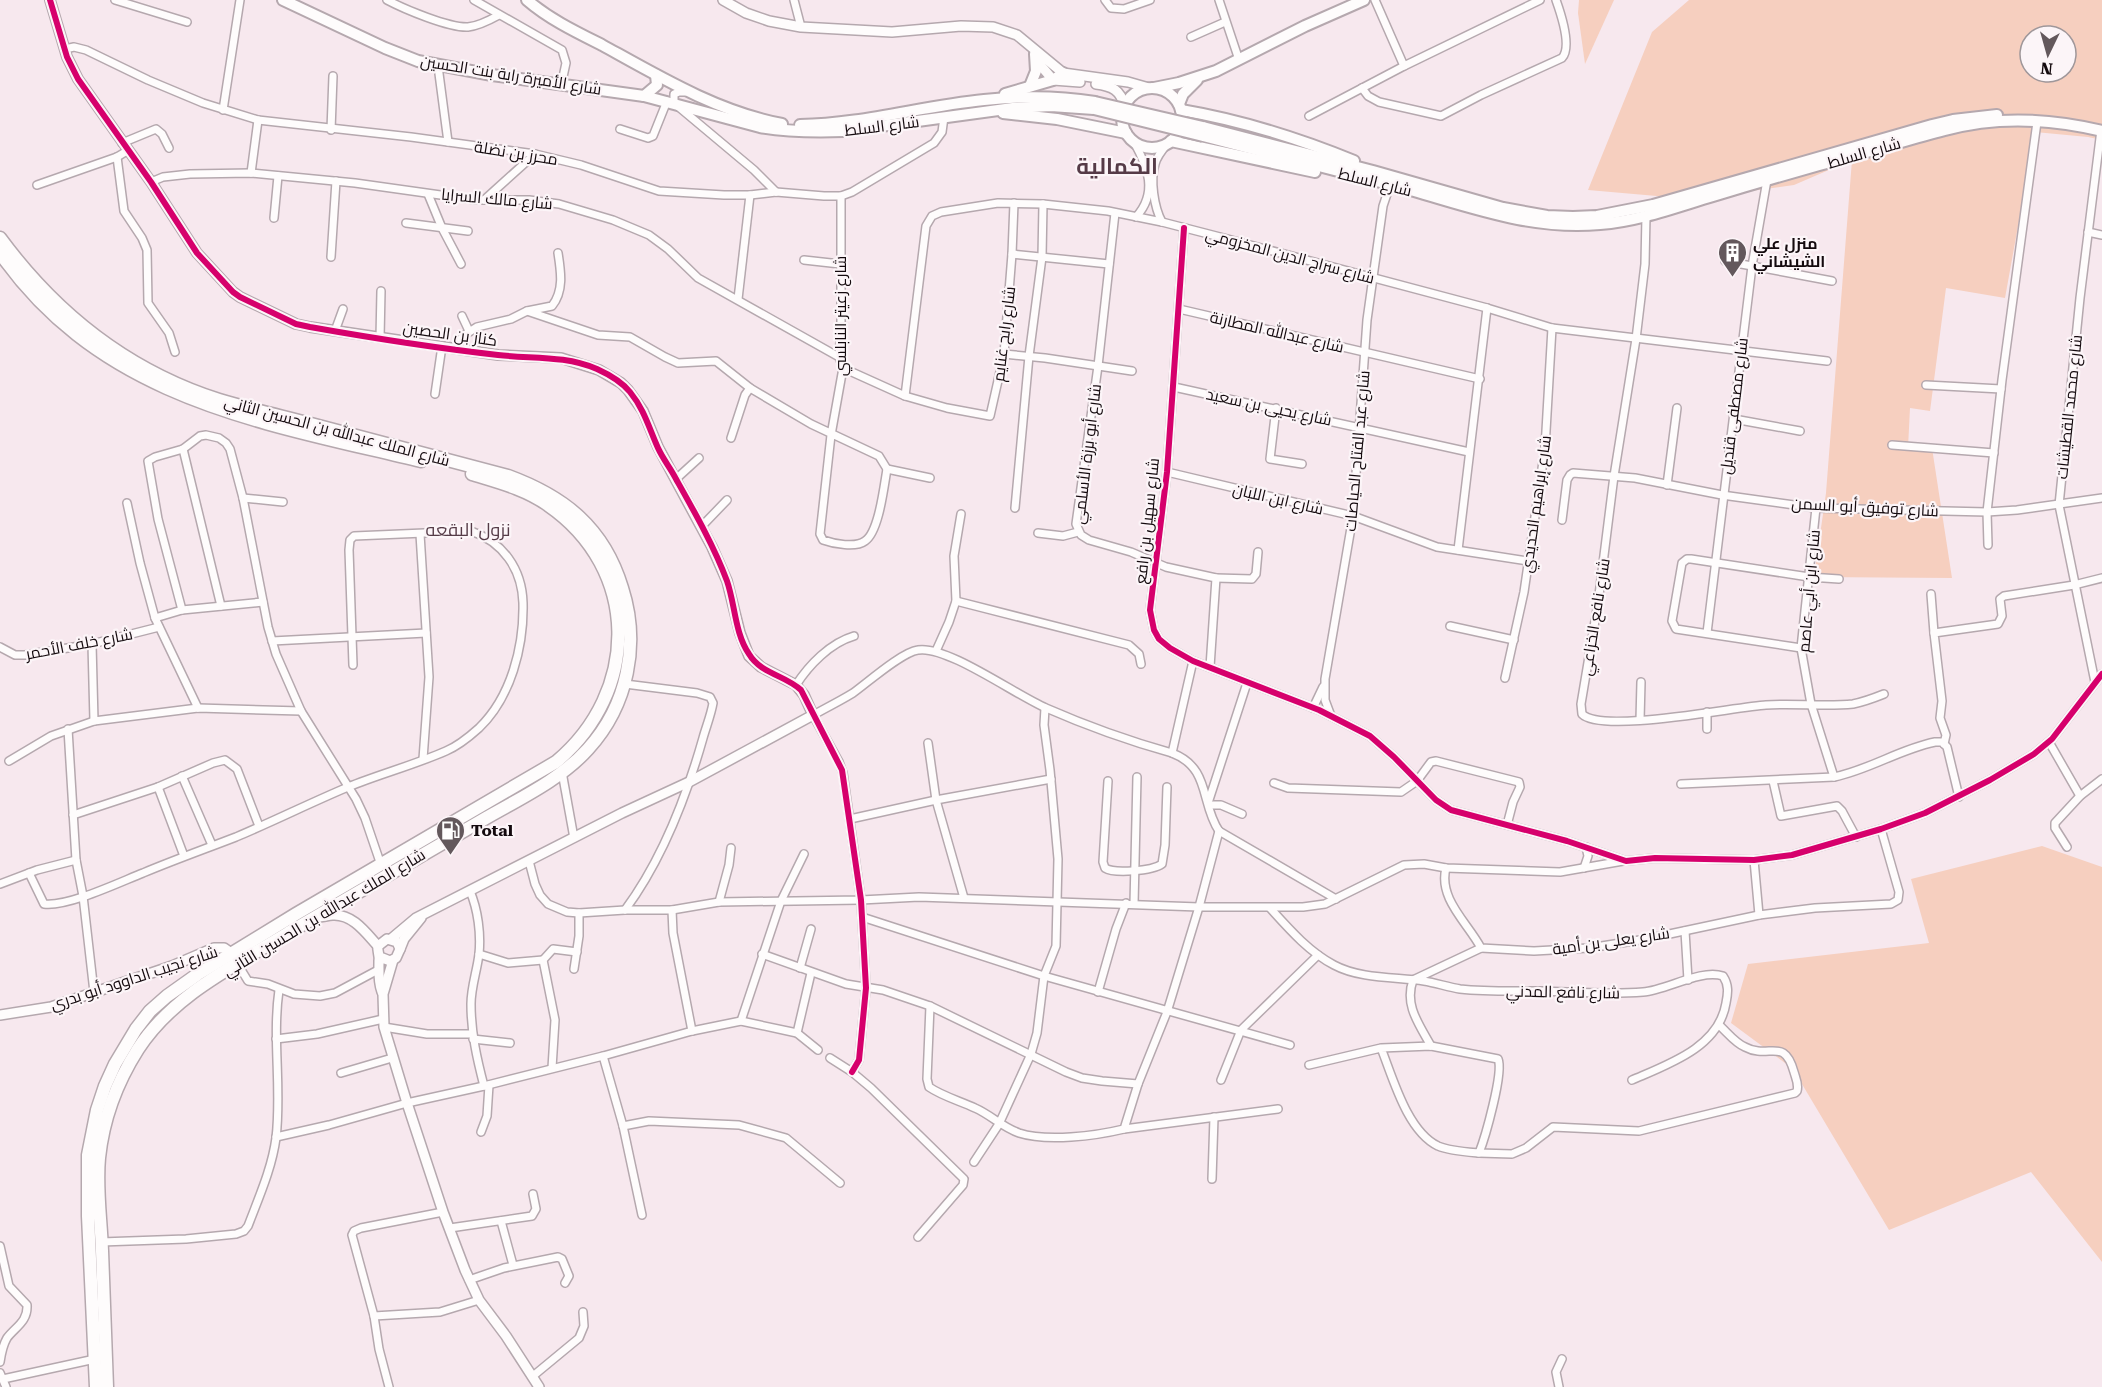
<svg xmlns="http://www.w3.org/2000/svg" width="2102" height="1387" font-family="'Roboto Serif',Cairo,serif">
  <rect width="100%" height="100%" fill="#f7e8ee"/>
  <g fill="#f6cfbf" fill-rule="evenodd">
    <path d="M1579,0h35l-29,64 -7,-51z"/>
    <path d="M1689,0h413v140l-14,-3 -53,-5 -30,166 -59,-10 -16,123 -20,-3 -2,40h24l20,130 -138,-1 12,-84 26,-333 -58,25 -103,14 -103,-9 64,-158zM2030,36h36v36h-36z"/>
    <path d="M2042,846l60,21v395l-71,-90 -142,58 -96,-161 -62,-46 17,-59 181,-21 -18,-64z"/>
  </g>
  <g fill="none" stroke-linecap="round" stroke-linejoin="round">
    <defs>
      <g id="minor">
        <path d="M115,0l72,22"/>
        <path d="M387,0c17,9 62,28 81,27 11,-1 22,-7 31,-12"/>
        <path d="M474,0l88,50 4,13 -5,23"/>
        <path d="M794,0l7,27"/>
        <path d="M1105,0l6,8 13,1 26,-9"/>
        <path d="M1219,0l20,60"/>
        <path d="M1375,0l29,66"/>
        <path d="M1191,37l34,-15"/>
        <path d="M65,49l9,-2 12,3 62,30 55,23 55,17 153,17 124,17 46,11 78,26 65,4h26l26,-3 48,4h17l11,-4 82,-49 8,-11 2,-15"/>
        <path d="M438,66l10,76"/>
        <path d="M1362,88l6,8 11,6 62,14 40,-21 81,-37c10,-11 -1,-44 -6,-58"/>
        <path d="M685,92h-6l-5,2v9l80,67 22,22"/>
        <path d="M223,110l17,-110"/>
        <path d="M1309,116l95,-50 136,-66"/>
        <path d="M620,129l28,9 5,-2 14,-35"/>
        <path d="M331,130l2,-54"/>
        <path d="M1134,142c14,25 24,51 2,75"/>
        <path d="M122,143l34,-14 6,5 7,14"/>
        <path d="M117,157l7,54 18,27 5,12 1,53 21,30 6,19"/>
        <path d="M251,173l7,-53"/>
        <path d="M151,182l12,-5 27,-3 61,-1 104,10 121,17h53l30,4 54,16 36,15 19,14 30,29 141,79"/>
        <path d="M37,185l80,-28 10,-6"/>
        <path d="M428,194l14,34 19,36"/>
        <path d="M484,200l51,-46"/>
        <path d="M1115,213l-17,153 -22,158 5,11 8,5 42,12 35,15 50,11 -6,89"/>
        <path d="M1646,216l-1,48 -9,75 -22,137 -16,127 -17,101 1,10c19,20 152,-7 184,-9 29,-2 59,2 87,-1 10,-2 21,-6 31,-10"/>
        <path d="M274,218l4,-42"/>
        <path d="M1162,222c-8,-15 -12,-42 -7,-58 2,-8 8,-15 13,-21"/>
        <path d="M406,223l62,8"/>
        <path d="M1184,228l-17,244 -17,138 4,20 5,9 11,9 23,13 126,49 51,26 24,21 42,43 15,10 116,31 59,20 29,-3 99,2 38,-5 89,-26 44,-16 65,-33 44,-26 18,-15 50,-65"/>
        <path d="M2088,232l14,3"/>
        <path d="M1012,254l97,10"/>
        <path d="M331,257l5,-76"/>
        <path d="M804,260l36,4"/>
        <path d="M1725,261l107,20"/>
        <path d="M738,299l12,-104"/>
        <path d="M1179,309l301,70"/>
        <path d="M527,311l71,24 32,2 35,20 13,6 38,-2 34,27"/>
        <path d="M462,316l7,15"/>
        <path d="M335,331l8,-22"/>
        <path d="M380,338l1,-47"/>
        <path d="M455,348l8,-12 14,-9 34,-8 16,-8 25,-5c12,-15 9,-34 6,-53"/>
        <path d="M1004,354l41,4 87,13"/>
        <path d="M843,368l62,28 42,12 43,8 14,-62 8,-100 2,-51"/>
        <path d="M1926,385l75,4"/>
        <path d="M1174,387l295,65"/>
        <path d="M435,394l7,-48"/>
        <path d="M905,396l21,-170 6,-10 9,-4 57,-9 45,1 65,7 54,11 58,15 267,71 65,20 275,33"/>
        <path d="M1276,408l-6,51 32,5"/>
        <path d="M1734,419l66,12"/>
        <path d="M731,438l14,-43 5,-7 61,36 68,32 8,13c-3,17 -8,63 -22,72 -9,7 -31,3 -42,-1l-3,-6 11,-99 12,-67 -4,-11 2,-30v-131"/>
        <path d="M1892,445l102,8"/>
        <path d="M183,449l38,157"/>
        <path d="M887,469l43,9"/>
        <path d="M1167,472l186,44 84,31 91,14"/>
        <path d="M676,479l23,-21"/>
        <path d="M1667,485l10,-77"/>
        <path d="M243,498l40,4"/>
        <path d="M127,503l13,60 15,55 43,90"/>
        <path d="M1015,508l14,-152 13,-99 1,-53"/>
        <path d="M1816,508l-15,140 10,56 23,73"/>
        <path d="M1562,520l5,-40 3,-5 3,-2 62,5 87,17 94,13 171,4 30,-2 85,-12"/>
        <path d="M701,527l26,-27"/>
        <path d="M1038,533l25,3 15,-4"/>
        <path d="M420,534l9,143 -6,82"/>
        <path d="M1988,545l-1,-33 15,-132 35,-258"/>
        <path d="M1458,550l29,-242"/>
        <path d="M1216,578l36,1 4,-5 2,-22"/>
        <path d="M1931,594l3,39"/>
        <path d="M956,601l173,44 10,9 2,10"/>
        <path d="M182,610l-24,-91 -10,-58 7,-4 28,-8 17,-13 6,-1 13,3 7,5 4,6 13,49 25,129 8,27 25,57 55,88 9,19 16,47"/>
        <path d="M155,618l27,-8 81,-8"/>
        <path d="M1450,626l64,14"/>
        <path d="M1707,633l45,-367 15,-86"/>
        <path d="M272,641l154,-8"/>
        <path d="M92,644l2,77"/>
        <path d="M0,647l15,8h10l67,-11 67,-17"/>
        <path d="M1801,648l-125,-19 -4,-8 10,-58 5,-4h4l118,18 30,2"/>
        <path d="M936,651l13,-29 7,-21 -2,-45 7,-42"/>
        <path d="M1193,661l-21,92c39,15 28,50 47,78l117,68"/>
        <path d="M1505,678l19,-86 21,-144 7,-120"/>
        <path d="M2095,682l-36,-177 21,-207 21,-168"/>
        <path d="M625,684l72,9 13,4 3,6c-2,12 -7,24 -10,35 -17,60 -41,122 -78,172"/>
        <path d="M796,685c13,-20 34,-42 58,-49"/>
        <path d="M1313,708l10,-21"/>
        <path d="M1707,712v17"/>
        <path d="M1331,716l-6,-16v-21l28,-163 14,-196 16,-114 7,-21"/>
        <path d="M1640,720l1,-38"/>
        <path d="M68,729l8,131 7,36 11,96"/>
        <path d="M2049,742l31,54"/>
        <path d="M928,743l8,57 28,98"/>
        <path d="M1944,744l2,-9 -6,-17 2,-17 -8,-68 64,-9 4,-8 -2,-17 4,-3 70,-11 28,-7"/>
        <path d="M9,761l42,-25 43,-15 104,-13 103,3"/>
        <path d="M562,772l12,66"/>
        <path d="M182,776l30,69"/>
        <path d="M1108,781l-5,81 2,6c9,6 47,3 57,-4l3,-19 2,-58"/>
        <path d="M1773,781l8,35 56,-10 5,5 14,26"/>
        <path d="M1274,783l14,5 113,4 16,-11 14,-19 5,-1 83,21 1,5 -7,15 -6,23"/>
        <path d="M1681,784l153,-7c35,-7 66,-28 101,-35h7l5,5 12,50"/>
        <path d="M158,787l26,69"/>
        <path d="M1209,800l38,-117"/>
        <path d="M1209,805h12l21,9"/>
        <path d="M73,815l85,-28 55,-24 12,-3 12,9 22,57"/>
        <path d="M850,819l86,-19 115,-21"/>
        <path d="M2067,847l-12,-19v-5l25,-27 22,-17"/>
        <path d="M1754,860l5,55"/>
        <path d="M529,861l6,23 5,11 8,9 19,8 12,1 46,-3h47l47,-8 142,-2 58,-3 280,10h104l22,-3 79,-39 20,-1 22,4 114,4 63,-11"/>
        <path d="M1446,868c-8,31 22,55 35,80l53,3 55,-3 57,-9 113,-24 56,-7 76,-4 7,-4 1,-8 -18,-63"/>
        <path d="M1584,868l4,-12 -2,-9"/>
        <path d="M29,873l15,31c24,3 76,-22 99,-31 31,-13 62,-24 93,-36 38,-16 74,-34 112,-50 32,-13 66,-22 98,-36 12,-5 23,-14 33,-23 32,-31 45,-81 44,-125 -1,-34 -20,-61 -52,-72l-117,5 -4,4 -1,10 4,115"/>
        <path d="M0,884l37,-14 39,-10"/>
        <path d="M470,891c8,19 11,43 9,63 -2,17 -8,33 -8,50 0,29 6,55 13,82"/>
        <path d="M719,902l10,-37 2,-17"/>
        <path d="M1134,904l3,-127"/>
        <path d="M1270,908c19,21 39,44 64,57 26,14 62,12 90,16 12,2 24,6 36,8 27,3 55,2 82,2 34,1 67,4 101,1 24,-2 57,-23 80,-16 6,9 5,17 3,27 -7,44 -57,61 -94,77"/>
        <path d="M672,910l1,23 19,98"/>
        <path d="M862,917l182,59 246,69"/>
        <path d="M1685,931l3,49"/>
        <path d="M479,954l29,9 35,-3"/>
        <path d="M762,954l84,30 37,6 47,16 136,66 16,6 20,3 36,3 29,-72 32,-105 20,-76"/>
        <path d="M237,963l11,18 20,3 26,10 26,2 15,-3 43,-23"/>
        <path d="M800,968l11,-39"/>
        <path d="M574,969l5,-33v-23"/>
        <path d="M1098,992l18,-63 10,-26"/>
        <path d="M930,1006l-3,73 2,8c13,9 31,14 46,21 16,7 27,19 44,25 28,9 76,3 105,-4l14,-45"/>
        <path d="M741,1021l40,-120 23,-47"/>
        <path d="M384,1027l43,7h45"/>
        <path d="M797,1033l14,-60"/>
        <path d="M276,1039l41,-5 66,-15"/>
        <path d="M473,1039l37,4"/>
        <path d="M1431,1046c-12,-22 -27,-41 -18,-66l68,-32"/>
        <path d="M603,1056l20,70 19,89"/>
        <path d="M830,1058l22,14 19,16 93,91 -1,6 -45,52"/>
        <path d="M1309,1065l72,-17 50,-2 67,13c6,13 -13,79 -19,94 -12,-1 -29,-2 -41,-7 -31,-15 -45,-68 -57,-98"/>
        <path d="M552,1068l3,-48 -12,-60 10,-11 24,3"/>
        <path d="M852,1072l7,-12 7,-72 -5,-88 -18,-127 -4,-11 -26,-47c13,-7 27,-14 40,-22 14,-10 49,-41 65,-43 29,-5 99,46 128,58 41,18 83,33 126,45"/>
        <path d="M341,1073l51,-15"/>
        <path d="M1221,1080l20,-50 77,-75"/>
        <path d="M623,1126l26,-5 90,4 47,13 54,45"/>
        <path d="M1124,1129l154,-20"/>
        <path d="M481,1132l6,-16 2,-31"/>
        <path d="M276,1137l53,-12 78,-22 77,-17 119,-30 89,-25 49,-10 56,12 21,17"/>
        <path d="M1479,1153l33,1 14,-6 27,-21 86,4 156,-38 2,-2c2,-7 -1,-12 -3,-19 -10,-36 -25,-12 -49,-25 -10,-4 -18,-15 -26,-22"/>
        <path d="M974,1162l25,-38 32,-70 6,-21 7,-57 12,-30 2,-87 -8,-89 -6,-45 1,-17"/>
        <path d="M1212,1179l2,-62"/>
        <path d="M501,1221l12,44"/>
        <path d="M450,1228l82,-12 4,-7 -3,-15"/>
        <path d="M101,1242l85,-3 50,-5 8,-3 4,-5c11,-29 24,-58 28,-88 6,-49 -4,-99 3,-148"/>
        <path d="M0,1246l9,40 18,19c1,17 -12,22 -20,33 -4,7 -6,17 -7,24"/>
        <path d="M469,1280l35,-12 54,-11 4,2 7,17 -4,7"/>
        <path d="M374,1316l66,-4 39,-12"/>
        <path d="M0,1373l6,14"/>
        <path d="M533,1376l46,-38 5,-12 -1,-14"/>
        <path d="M3,1379l92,-20"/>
        <path d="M389,1387l-10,-38 -5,-33 -22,-81 2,-4 7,-3 82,-16"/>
        <path d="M1559,1387l-3,-15 6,-13"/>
      </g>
      <g id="tertiary">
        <path d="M50,0l17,57 11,22 73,103 46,71 36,39 7,5 56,27 14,3 188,28 63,3 38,12 22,13 7,7 15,21 15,36 54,100 15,34 13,52 9,23 12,11 35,18 8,10 9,20 -124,67 -67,31 -206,105 -25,21"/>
        <path d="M723,0l23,13 23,8 32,6 91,5 69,-6 32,1 24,8 46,38 65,9 21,6"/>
        <path d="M1035,54l7,13 11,13 27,2"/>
        <path d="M1096,84c16,2 25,6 28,22"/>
        <path d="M318,917c5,0 10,-2 15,-2 20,-1 33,18 45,31"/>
        <path d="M400,949l4,-10 17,-21"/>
        <path d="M380,957l10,4 6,-3 4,-9 -3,-7 -10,-3 -9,7c-1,5 2,9 1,15 0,11 -1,20 3,31"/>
        <path d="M393,960l-10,34 1,33 23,76 36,109 22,58 14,30 27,36 33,51"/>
        <path d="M0,1015l51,-8 121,-41 42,-18h10l7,5"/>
      </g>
      <g id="secondary">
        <path d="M1154,88l25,-5 37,-12 89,-45 59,-26"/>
        <circle cx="1152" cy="118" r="30"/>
        <path d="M1179,104l4,-10 14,-14"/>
      </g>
      <g id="primary">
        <path d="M283,0l102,48 33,13 74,14 152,21 116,31c28,5 55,5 84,4l169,-23 38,-2 43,3"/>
        <path d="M527,0c22,19 49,32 75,45 56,31 116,67 180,79"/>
        <path d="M1030,86l6,-15 -1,-17"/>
        <path d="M1005,94l48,-14 10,-7"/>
        <path d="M644,96l13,-11 -1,-10"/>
        <path d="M1181,110c59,10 117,28 173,51"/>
        <path d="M1003,113l54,6 69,14"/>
        <path d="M800,125c63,-1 122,-19 184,-25 37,-4 74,-4 111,2"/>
        <path d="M1203,127l170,44 130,37 44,8 26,1 24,-1 56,-11 279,-80 21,-5 44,-5"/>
        <path d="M1203,136c63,16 126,33 189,49 69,18 135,46 208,39 39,-3 76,-17 113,-28 49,-15 98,-29 147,-42 29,-8 57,-17 85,-24 51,-14 107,-11 157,1"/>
        <path d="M1171,141l144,31"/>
      </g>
      <g id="trunk">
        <path d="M0,238c56,76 128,133 219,162 30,9 61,16 92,24 65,17 131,34 197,52 57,21 96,52 114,112 18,56 6,117 -34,161 -27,30 -67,49 -102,69 -66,38 -132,76 -198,115 -54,33 -115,62 -150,116 -21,33 -35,70 -39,109 -3,31 2,62 3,93 2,45 3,91 5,136"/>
        <path d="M0,253c102,146 260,169 421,208"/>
        <path d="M96,1387l-8,-171v-61l9,-45 8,-24 10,-22 21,-35 14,-18 17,-15 31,-22 98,-60 260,-152c84,-70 85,-193 -8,-257 -22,-16 -50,-23 -76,-31"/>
      </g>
    </defs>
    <use href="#minor" stroke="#b5a8ae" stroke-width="10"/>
    <use href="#tertiary" stroke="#b5a8ae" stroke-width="12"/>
    <use href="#secondary" stroke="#b5a8ae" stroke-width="14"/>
    <use href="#primary" stroke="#b5a8ae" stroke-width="14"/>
    <use href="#trunk" stroke="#b5a8ae" stroke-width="15"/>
    <use href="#minor" stroke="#fefcfc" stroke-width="7"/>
    <use href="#tertiary" stroke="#fefcfc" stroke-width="9"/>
    <use href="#secondary" stroke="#fefcfc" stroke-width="10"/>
    <use href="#primary" stroke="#fefcfc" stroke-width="10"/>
    <use href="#trunk" stroke="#fefcfc" stroke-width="12"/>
    <defs>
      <g id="primary-bridge">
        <path d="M1095,102l108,25"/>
        <path d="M1094,109l109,27"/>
      </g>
    </defs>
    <use href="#primary-bridge" stroke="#b5a8ae" stroke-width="14" stroke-linecap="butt"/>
    <use href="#primary-bridge" stroke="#fefcfc" stroke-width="10"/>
    <defs>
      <g id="cycleway">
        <path d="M50,0l17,57 11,22 73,103 46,71 36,39 7,5 56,27 14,3c62,11 126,21 188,28 34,4 66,0 99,14 11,5 25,13 33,23 14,17 19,36 28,56 5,11 13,21 18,31 18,32 38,67 51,102 8,23 8,53 22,73 12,20 36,21 52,36l41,80 19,130 5,88 -7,72 -7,12"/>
        <path d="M1184,228l-17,244 -17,138 4,20 5,9 11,9 23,13 126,49 51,26 24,21 42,43 15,10 116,31 59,20 29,-3 99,2 38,-5 89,-26 44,-16 65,-33 44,-26 18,-15 50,-65"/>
      </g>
    </defs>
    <use href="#cycleway" stroke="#fcf5f8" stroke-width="10"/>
    <use href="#cycleway" stroke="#d6006c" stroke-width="6"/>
  </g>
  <defs>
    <symbol id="building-pin" viewBox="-11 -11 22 30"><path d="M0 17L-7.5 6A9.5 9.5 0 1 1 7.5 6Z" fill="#63585c" stroke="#fcf5f8"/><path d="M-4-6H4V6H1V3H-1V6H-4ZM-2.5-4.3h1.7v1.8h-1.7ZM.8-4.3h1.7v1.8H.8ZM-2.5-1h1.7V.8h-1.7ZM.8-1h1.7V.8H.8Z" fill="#fff"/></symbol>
    <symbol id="fuel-pin" viewBox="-11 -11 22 30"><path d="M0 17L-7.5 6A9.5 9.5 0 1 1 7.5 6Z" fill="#63585c" stroke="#fcf5f8"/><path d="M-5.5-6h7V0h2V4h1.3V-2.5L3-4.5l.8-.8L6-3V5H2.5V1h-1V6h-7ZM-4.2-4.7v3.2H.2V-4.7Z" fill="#fff"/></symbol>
  </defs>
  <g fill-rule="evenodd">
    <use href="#building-pin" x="1716" y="236" width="33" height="45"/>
    <use href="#fuel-pin" x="434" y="814" width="33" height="45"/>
  </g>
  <g text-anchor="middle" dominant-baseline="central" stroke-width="4.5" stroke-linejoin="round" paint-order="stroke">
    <g font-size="16" fill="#140a0e" stroke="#fcf5f8">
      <text transform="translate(511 75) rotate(9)">شارع الأميرة راية بنت الحسين</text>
      <text transform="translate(882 126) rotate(-7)">شارع السلط</text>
      <text transform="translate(516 153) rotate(9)">محرز بن نضلة</text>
      <text transform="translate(1864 153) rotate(-16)">شارع السلط</text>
      <text transform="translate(1375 182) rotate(14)">شارع السلط</text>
      <text transform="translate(497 199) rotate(5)">شارع مالك السرايا</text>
      <text transform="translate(1290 256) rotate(15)">شارع سراج الدين المخزومي</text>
      <text transform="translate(840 316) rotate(-90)">شارع زعيتر النابلسي</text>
      <text transform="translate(1277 332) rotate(13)">شارع عبدالله المطارنة</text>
      <text transform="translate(450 334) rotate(8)">كناز بن الحصين</text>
      <text transform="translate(1004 334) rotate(-83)">شارع رابح غنايم</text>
      <text transform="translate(1734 406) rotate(-83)">شارع مصطفى قنديل</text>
      <text transform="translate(1269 407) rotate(12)">شارع يحيى بن سعيد</text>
      <text transform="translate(2069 407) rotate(-84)">شارع محمد القطيشات</text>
      <text transform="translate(337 431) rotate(15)">شارع الملك عبدالله بن الحسين الثاني</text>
      <text transform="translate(1357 451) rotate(-85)">شارع عبد الفتاح الحياصات</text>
      <text transform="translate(1087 454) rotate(-83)">شارع أبو برزة الأسلمي</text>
      <text transform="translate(1278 499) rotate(13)">شارع ابن اللبان</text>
      <text transform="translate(1536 504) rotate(-82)">شارع إبراهيم الحديدي</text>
      <text transform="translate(1865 507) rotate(3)">شارع توفيق أبو السمن</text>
      <text transform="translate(1147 521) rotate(-84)">شارع سهيل بن رافع</text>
      <text transform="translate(1809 591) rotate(-85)">شارع ابن أبي عاصم</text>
      <text transform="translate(1595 617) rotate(-81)">شارع نافع الخزاعي</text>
      <text transform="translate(79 644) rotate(-11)">شارع خلف الأحمر</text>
      <text transform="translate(324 913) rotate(-31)">شارع الملك عبدالله بن الحسين الثاني</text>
      <text transform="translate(1611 941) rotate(-8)">شارع يعلى بن أمية</text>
      <text transform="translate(134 978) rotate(-18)">شارع نجيب الداوود أبو بدري</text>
      <text transform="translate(1563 992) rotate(1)">شارع نافع المدني</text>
    </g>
    <g font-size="16" font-weight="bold" fill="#140a0e" stroke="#fcf5f8" text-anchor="start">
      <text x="1753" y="243">منزل علي<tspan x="1753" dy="18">الشيشاني</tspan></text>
      <text x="471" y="830">Total</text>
    </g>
    <g font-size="18" fill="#553b47" stroke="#fcf5f8">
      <text x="468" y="529">نزول البقعه</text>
    </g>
    <g font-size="22" font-weight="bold" fill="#553b47" stroke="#fcf5f8">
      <text x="1117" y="166">الكمالية</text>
    </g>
  </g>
  <g transform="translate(2048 54) rotate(185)"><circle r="28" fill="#fcf5f8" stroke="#9f979a" stroke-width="1.5"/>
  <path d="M0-4.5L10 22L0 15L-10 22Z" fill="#63585c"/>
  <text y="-9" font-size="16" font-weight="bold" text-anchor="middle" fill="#140a0e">N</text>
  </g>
</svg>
